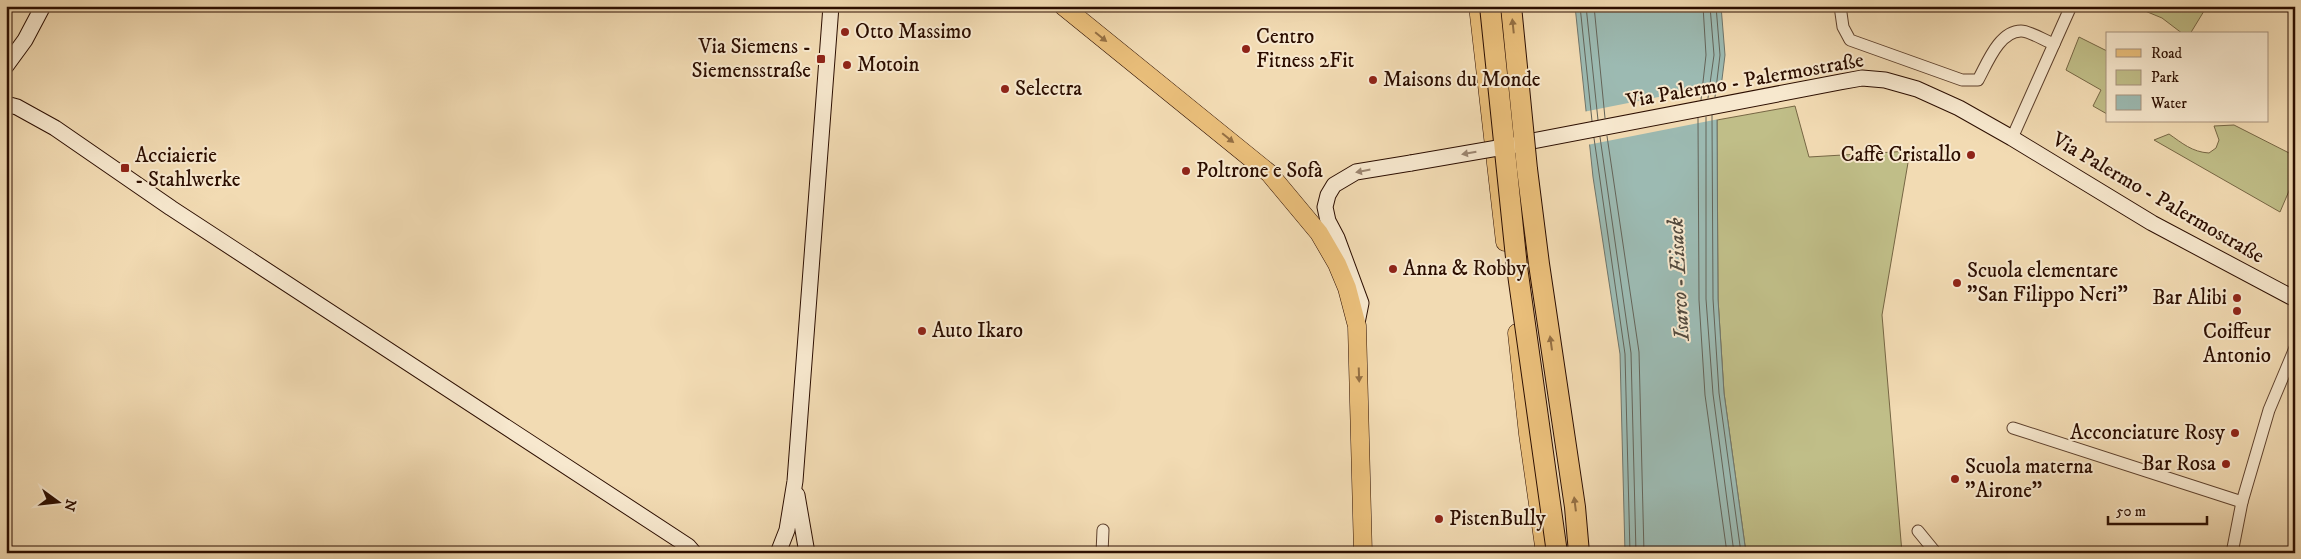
<svg xmlns="http://www.w3.org/2000/svg" width="2301" height="559" font-family="'IM FELL DW Pica',serif">
  <rect width="100%" height="100%" fill="#f2dbb3"/>
  <filter id="stains"><feTurbulence type="fractalNoise" baseFrequency=".004" numOctaves="4"/><feColorMatrix values="0 0 0 0 .2 0 0 0 0 .09 0 0 0 0 .02 0 0 0 .5 -.17"/></filter>
  <radialGradient id="worn" r=".72"><stop offset=".6" stop-color="#630" stop-opacity="0"/><stop offset="1" stop-color="#630" stop-opacity=".3"/></radialGradient>
  <g fill="#c0be88" stroke="#766644">
    <path d="M2133,6h60l11,5 -14,23h-7l-21,-16z"/>
    <path d="M2079,37l28,14v63l-14,-8 8,-16 -35,-20z"/>
    <path d="M1795,106l14,51 101,-6 -28,164 20,238h-156l-22,-160 -6,-94 -1,-179z"/>
    <path d="M2234,125l61,31v21l-15,35 -126,-72 15,-6c13,9 23,18 40,19l7,-5 3,-8 -5,-14z"/>
  </g>
  <path fill="#9cbab2" stroke="#6f756b" d="M1575,6h146l4,49 -8,65 1,179 6,94 22,160h-121l-5,-199 -27,-177z"/>
  <path fill="#f2dbb3" d="M1724,84l-5,35 -132,26 -4,-33z"/>
  <g fill="none" stroke-linecap="round" stroke-linejoin="round">
    <g stroke="#646459" stroke-width="1">
      <path d="M1580,6l12,115"/>
      <path d="M1586,6l12,114"/>
      <path d="M1594,6l11,112"/>
      <path d="M1715,97l5,-42 -4,-49"/>
      <path d="M1708,98l6,-43 -4,-49"/>
      <path d="M1701,100l5,-45 -3,-49"/>
      <path d="M1712,115l1,184 6,94 22,160"/>
      <path d="M1706,117v182l7,95 21,159"/>
      <path d="M1698,118l1,182 6,95 22,158"/>
      <path d="M1607,136l32,216 5,201"/>
      <path d="M1600,137l31,216 5,200"/>
      <path d="M1594,138l31,216 5,199"/>
    </g>
    <defs>
      <g id="street">
        <path d="M1840,6l3,21 7,13 112,40h16c9,-16 21,-49 43,-49 9,0 24,10 33,13"/>
        <path d="M2012,138l59,-132"/>
        <path d="M2013,428l229,74"/>
        <path d="M1918,531l18,22"/>
        <path d="M1102,553l1,-23"/>
        <path d="M2232,553l10,-51 27,-92 26,-62"/>
      </g>
      <g id="secondary">
        <path d="M6,66l19,-26 18,-34"/>
        <path d="M6,104l11,3 38,21 116,80 517,338 6,7"/>
        <path d="M1517,144l323,-62 22,-4 23,2 32,9 42,19 53,30 140,85 143,76"/>
        <path d="M1357,323l4,-20 -24,-65 -9,-17 -3,-14 3,-12 6,-10 22,-13 55,-9"/>
        <path d="M797,495l10,58"/>
        <path d="M778,553l9,-23 8,-49 36,-475"/>
      </g>
      <g id="primary">
        <path d="M1063,6l206,167 50,60 18,31 10,24 10,38 6,227"/>
        <path d="M1478,6l27,236"/>
        <path d="M1525,219l1,61"/>
        <path d="M1517,333l11,101 17,119"/>
      </g>
    </defs>
    <use href="#street" stroke="#5e412d" stroke-width="13"/>
    <use href="#secondary" stroke="#2c0e00" stroke-width="17"/>
    <use href="#primary" stroke="#2c0e00" stroke-width="19"/>
    <use href="#street" stroke="#f7e8ce" stroke-width="11"/>
    <use href="#secondary" stroke="#f7e8ce" stroke-width="15"/>
    <use href="#primary" stroke="#e9be7a" stroke-width="18"/>
    <defs>
      <path id="secondary-bridge" d="M1411,163l104,-18"/>
      <g id="highway-bridge">
        <path d="M1490,6l27,261 40,286"/>
        <path d="M1511,6l16,163 12,95 36,243 4,46"/>
      </g>
    </defs>
    <use href="#secondary-bridge" stroke="#2c0e00" stroke-width="17" stroke-linecap="butt"/>
    <use href="#highway-bridge" stroke="#2c0e00" stroke-width="22" stroke-linecap="butt"/>
    <use href="#secondary-bridge" stroke="#f7e8ce" stroke-width="15"/>
    <use href="#highway-bridge" stroke="#e9be7a" stroke-width="20"/>
  </g>
  <defs><path id="oneway-solid" d="M-6-.8H1V-3.2L6.5 0L1 3.2V.8H-6Z" transform="scale(1.25)"/></defs>
  <g fill="#946f43">
    <use href="#oneway-solid" transform="translate(1513 26) rotate(-96)"/>
    <use href="#oneway-solid" transform="translate(1101 37) rotate(39)"/>
    <use href="#oneway-solid" transform="translate(1228 138) rotate(39)"/>
    <use href="#oneway-solid" transform="translate(1551 343) rotate(-98)"/>
    <use href="#oneway-solid" transform="translate(1359 375) rotate(88)"/>
    <use href="#oneway-solid" transform="translate(1575 504) rotate(-97)"/>
  </g>
  <g fill="#9c8671">
    <use href="#oneway-solid" transform="translate(1469 153) rotate(170)"/>
    <use href="#oneway-solid" transform="translate(1363 171) rotate(169)"/>
  </g>
  <g fill="#8f2418" stroke="#f7e8ce" stroke-width="2">
    <circle cx="845" cy="32" r="5"/>
    <circle cx="1246" cy="49" r="5"/>
    <rect x="816" y="54" width="10" height="10" rx="2.5"/>
    <circle cx="847" cy="65" r="5"/>
    <circle cx="1373" cy="80" r="5"/>
    <circle cx="1005" cy="89" r="5"/>
    <circle cx="1971" cy="155" r="5"/>
    <rect x="120" y="163" width="10" height="10" rx="2.5"/>
    <circle cx="1186" cy="171" r="5"/>
    <circle cx="1393" cy="269" r="5"/>
    <circle cx="1957" cy="283" r="5"/>
    <circle cx="2237" cy="298" r="5"/>
    <circle cx="2237" cy="311" r="5"/>
    <circle cx="922" cy="331" r="5"/>
    <circle cx="2235" cy="433" r="5"/>
    <circle cx="2226" cy="464" r="5"/>
    <circle cx="1955" cy="479" r="5"/>
    <circle cx="1439" cy="519" r="5"/>
  </g>
  <g text-anchor="middle" dominant-baseline="central" stroke-width="4" stroke-linejoin="round" paint-order="stroke">
    <g font-size="21" fill="#2c0e00" stroke="#f7e8ce" text-anchor="start">
      <text x="855" y="32">Otto Massimo</text>
      <text x="1256" y="37">Centro<tspan x="1256" dy="24">Fitness 2Fit</tspan></text>
      <text x="811" y="47" text-anchor="end">Via Siemens -<tspan x="811" dy="24">Siemensstraße</tspan></text>
      <text x="857" y="65">Motoin</text>
      <text x="1383" y="80">Maisons du Monde</text>
      <text x="1015" y="89">Selectra</text>
      <text x="1961" y="155" text-anchor="end">Caffè Cristallo</text>
      <text x="135" y="156">Acciaierie<tspan x="135" dy="24">- Stahlwerke</tspan></text>
      <text x="1196" y="171">Poltrone e Sofà</text>
      <text x="1403" y="269">Anna &amp; Robby</text>
      <text x="1967" y="271">Scuola elementare<tspan x="1967" dy="24">"San Filippo Neri"</tspan></text>
      <text x="2227" y="298" text-anchor="end">Bar Alibi</text>
      <text x="932" y="331">Auto Ikaro</text>
      <text x="2237" y="332" text-anchor="middle">Coiffeur<tspan x="2237" dy="24">Antonio</tspan></text>
      <text x="2225" y="433" text-anchor="end">Acconciature Rosy</text>
      <text x="2216" y="464" text-anchor="end">Bar Rosa</text>
      <text x="1965" y="467">Scuola materna<tspan x="1965" dy="24">"Airone"</tspan></text>
      <text x="1449" y="519">PistenBully</text>
    </g>
    <g font-size="21" fill="#2c0e00" stroke="#f7e8ce">
      <text transform="translate(1745 81) rotate(-10)">Via Palermo - Palermostraße</text>
      <text transform="translate(2158 198) rotate(30)">Via Palermo - Palermostraße</text>
    </g>
    <g font-size="22" font-style="italic" fill="#534a3e" stroke="#f7e8ce">
      <text transform="translate(1679 279) rotate(-93)">Isarco - Eisack</text>
    </g>
  </g>
  <rect width="2301" height="559" fill="none" stroke="#f2dbb3" stroke-width="25"/>
  <rect x="8" y="8" width="2286" height="544" fill="none" stroke="#2c0e00" stroke-width="2.5"/>
  <rect x="12" y="12" width="2276" height="534" fill="none" stroke="#2c0e00"/>
  <rect x="2106" y="32" width="162" height="90" fill="#f7e8ce" stroke="#a6917c"/>
  <rect x="2116" y="49" width="25" height="8" fill="#e9be7a" stroke="#a6917c"/>
  <text x="2151" y="58" font-size="15" fill="#2c0e00">Road</text>
  <rect x="2116" y="70" width="25" height="15" fill="#c0be88" stroke="#a6917c"/>
  <text x="2151" y="82" font-size="15" fill="#2c0e00">Park</text>
  <rect x="2116" y="95" width="25" height="15" fill="#9cbab2" stroke="#a6917c"/>
  <text x="2151" y="108" font-size="15" fill="#2c0e00">Water</text>
  <g transform="translate(58 502) rotate(105)" stroke="#f7e8ce" stroke-width="4" paint-order="stroke">
  <path d="M0-4L9 19L0 12L-9 19Z" fill="#2c0e00"/>
  <text y="-8" font-size="14" font-weight="bold" text-anchor="middle" fill="#2c0e00">N</text>
  </g>
  <path d="M2108 516v8h99v-8" fill="none" stroke="#2c0e00" stroke-width="2.5"/>
  <text x="2116" y="516" font-size="15" fill="#2c0e00" stroke="#f7e8ce" stroke-width="4" paint-order="stroke">50 m</text>
  <rect width="100%" height="100%" filter="url(#stains)"/>
  <rect width="100%" height="100%" fill="url(#worn)"/>
</svg>
